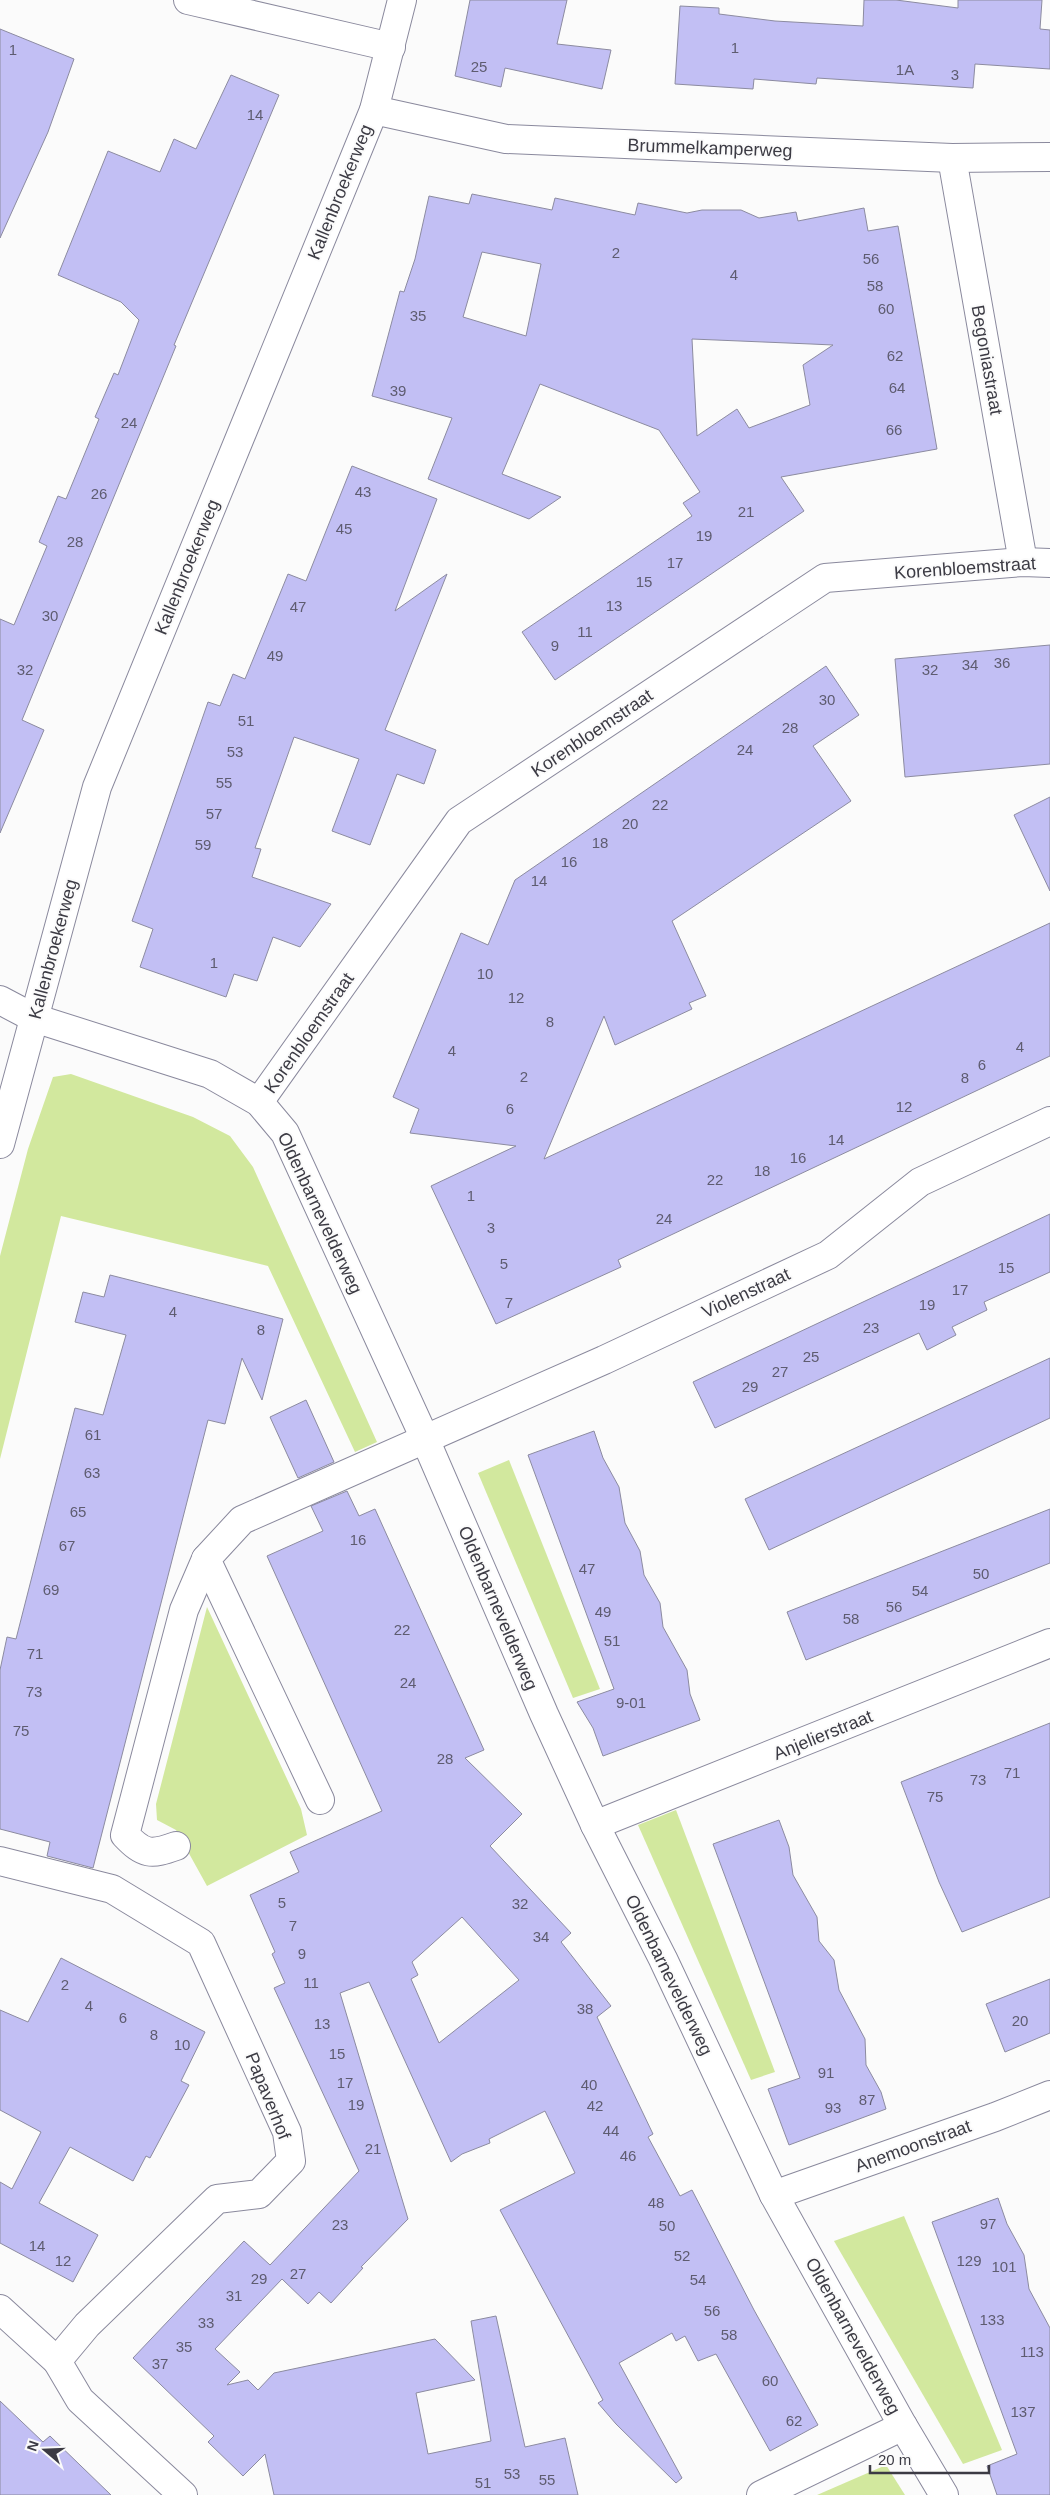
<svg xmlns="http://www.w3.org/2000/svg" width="1050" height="2495" font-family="Arial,sans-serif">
  <rect width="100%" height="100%" fill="#fbfbfb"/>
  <g fill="#d2e89e">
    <path d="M71,1074l122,43 37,19 23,31 124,275 -22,10 -87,-186 -207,-50 -61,243v-203l28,-107 25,-72z"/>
    <path d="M509,1460l91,229 -27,9 -95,-225z"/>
    <path d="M207,1607l94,202 6,26 -100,51 -31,-56 -19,-10 -1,-16z"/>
    <path d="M676,1810l99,262 -24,8 -113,-255z"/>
    <path d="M904,2216l98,234 -39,14 -129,-223z"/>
    <path d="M886,2465l19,30h-88z"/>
  </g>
  <g fill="#c2bff4" stroke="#8c8ba0" fill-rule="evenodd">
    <path d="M470,0h97l-10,44 54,6 -9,39 -97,-21 -4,19 -46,-11z"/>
    <path d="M864,0h32l62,8v-8h84l-2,29 10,1v39l-75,-5 -2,24 -156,-10 -1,6 -62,-5 -1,10 -78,-5 5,-78 39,2v6l56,7 88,5z"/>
    <path d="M0,29l74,30 -26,73 -48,106z"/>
    <path d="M231,75l48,20 -105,250 2,1 -154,374 22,10 -44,103v-214l14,6 33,-79 -8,-4 19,-46 8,3 33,-80 -4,-2 19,-44 4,2 21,-55 -18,-18 -63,-27 50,-124 52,21 14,-33 22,10z"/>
    <path d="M472,194l80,16 3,-12 80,17 3,-12 49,10 15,-3h39l18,8 37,-6 2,9 66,-13 4,23 30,-5 39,223 -156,28 23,34 -249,169 -33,-48 170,-116 -9,-13 17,-11 -41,-62 -119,-46 -38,90 59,23 -32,22 -101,-40 24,-61 -80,-22 28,-105 4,1 11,-33 14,-63 40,8zM482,252l59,12 -15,72 -63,-19zM692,339l119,5 22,1 -30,20 7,40 -61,23 -12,-19 -40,27z"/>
    <path d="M352,466l85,33 -42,112 52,-37 -62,156 51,20 -12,34 -27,-10 -27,71 -38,-14 27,-72 -65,-22 -39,111 6,1 -9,28 79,27 -31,43 -27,-10 -16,44 -23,-7 -8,23 -86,-30 13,-38 -21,-8 76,-219 12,4 13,-32 12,5 43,-105 18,7z"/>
    <path d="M1050,645v119l-145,13 -10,-118z"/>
    <path d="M826,666l33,49 -46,31 38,55 -179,120 34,75 -17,7 3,6 -77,36 -11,-29 -60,143 506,-236v133l-432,204 3,7 -125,57 -65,-138 85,-40 -106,-13 9,-24 -26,-12 68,-164 27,12 27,-65z"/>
    <path d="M1050,797v94l-36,-76z"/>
    <path d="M1050,1214v58l-66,30 3,8 -35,17 4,8 -29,15 -8,-17 -204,95 -22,-46z"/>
    <path d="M110,1275l173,44 -21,81 -20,-42 -17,66 -17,-4 -115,448 -46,-12 3,-14 -50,-13v-159l7,-33 9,2 59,-231 28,7 23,-80 -51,-13 8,-30 21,5z"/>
    <path d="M1050,1358v60l-281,132 -24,-51z"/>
    <path d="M306,1400l28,62 -36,16 -28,-61z"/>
    <path d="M594,1431l9,27 16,29 6,36 15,28 4,24 16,28 3,24 24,43 3,24 10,26 -97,36 -10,-28 -16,-26 37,-13 -86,-234z"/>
    <path d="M347,1491l12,25 16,-7 109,241 -19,8 57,56 -32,32 81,87 -10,9 50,64 -14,11 56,117 -5,3 32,59 12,-6 62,120 64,115 -48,26 -54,-97 -18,7 -13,-25 -9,5 -4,-8 -53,30 63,115 -6,5 -60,-59 -18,-21 5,-3 -103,-190 75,-37 -30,-62 -56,28 1,4 -28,11 -11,8 -82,-180 -29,11 68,226 -47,48 2,1 -32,35 -12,-11 -11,12 -26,-25 -67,70 25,23 -13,13 21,-5 10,10 16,-17 161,-34 40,41 -59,13 12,61 63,-13 -20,-120 25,-5 29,131 40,-9 13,57h-304l-9,-41 -22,22 -35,-34 6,-6 -81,-78 111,-117 26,24 89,-94 -85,-183 11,-5 -13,-29 3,-2 -25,-57 49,-23 -9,-20 92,-41 -115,-255 56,-25 -12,-25zM462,1917l57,63 -80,63 -28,-64 7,-4 -6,-13z"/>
    <path d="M1050,1509v54l-244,97 -19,-48z"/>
    <path d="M1050,1723v174l-88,35 -23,-50 -38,-100z"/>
    <path d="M779,1820l10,27 4,28 24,42 2,24 15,19 5,30 26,49 1,26 15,27 5,17 -97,36 -21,-56 32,-11 -87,-234z"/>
    <path d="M61,1958l144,74 -24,49 8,4 -39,73 -4,-2 -13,25 -63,-34 -31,56 59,32 -25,47 -73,-39v-61l12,7 29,-57 -41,-22v-100l28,12z"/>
    <path d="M1050,1979v54l-45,19 -19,-48z"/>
    <path d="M998,2198l9,26 17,31 5,34 21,39v167h-53l-10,-29 30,-12 -85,-232z"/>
    <path d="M0,2401l43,41 7,-6 61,59h-111z"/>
  </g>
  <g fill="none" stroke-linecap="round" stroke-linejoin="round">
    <defs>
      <g id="minor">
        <path d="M188,0l203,47"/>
        <path d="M374,110l132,29 446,19 98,-1"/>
        <path d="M952,158l71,404"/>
        <path d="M0,1000l34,18 176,56 49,28 26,31 140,306 119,275 51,111 68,134 111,236 129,231 41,69"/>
        <path d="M259,1102l200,-281 366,-243 198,-16 27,1"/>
        <path d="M0,1144l97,-357 277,-677 28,-110"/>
        <path d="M320,1800l-114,-241 36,-39 362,-160 224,-105 92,-73 130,-61"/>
        <path d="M595,1825l455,-182"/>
        <path d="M176,1846c-25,9 -32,9 -51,-11l59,-225 22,-51"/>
        <path d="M0,1861l112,28 89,54 86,189 4,29 -32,33 -42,5 -130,126 -30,36 23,39 103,95"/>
        <path d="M774,2195l221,-78 55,-22"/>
        <path d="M0,2309l57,52"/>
        <path d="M761,2495l142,-69"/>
      </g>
    </defs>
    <use href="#minor" stroke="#8a899d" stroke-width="30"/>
    <use href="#minor" stroke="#fff" stroke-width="28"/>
  </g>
  <g text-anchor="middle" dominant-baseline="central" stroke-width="4" stroke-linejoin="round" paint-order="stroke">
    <g font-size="15" fill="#5e5c70">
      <text x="735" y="47">1</text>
      <text x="13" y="49">1</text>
      <text x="479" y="66">25</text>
      <text x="905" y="69">1A</text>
      <text x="955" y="74">3</text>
      <text x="255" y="114">14</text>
      <text x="616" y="252">2</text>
      <text x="871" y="258">56</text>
      <text x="734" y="274">4</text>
      <text x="875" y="285">58</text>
      <text x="886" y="308">60</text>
      <text x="418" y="315">35</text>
      <text x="895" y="355">62</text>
      <text x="897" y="387">64</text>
      <text x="398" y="390">39</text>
      <text x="129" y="422">24</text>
      <text x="894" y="429">66</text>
      <text x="363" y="491">43</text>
      <text x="99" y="493">26</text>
      <text x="746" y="511">21</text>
      <text x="344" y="528">45</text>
      <text x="704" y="535">19</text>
      <text x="75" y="541">28</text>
      <text x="675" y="562">17</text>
      <text x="644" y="581">15</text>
      <text x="614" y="605">13</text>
      <text x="298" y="606">47</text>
      <text x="50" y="615">30</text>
      <text x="585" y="631">11</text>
      <text x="555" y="645">9</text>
      <text x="275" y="655">49</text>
      <text x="1002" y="662">36</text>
      <text x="970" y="664">34</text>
      <text x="25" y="669">32</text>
      <text x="930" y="669">32</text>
      <text x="827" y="699">30</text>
      <text x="246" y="720">51</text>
      <text x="790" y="727">28</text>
      <text x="745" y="749">24</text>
      <text x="235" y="751">53</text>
      <text x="224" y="782">55</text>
      <text x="660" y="804">22</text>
      <text x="214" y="813">57</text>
      <text x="630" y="823">20</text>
      <text x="600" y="842">18</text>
      <text x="203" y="844">59</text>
      <text x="569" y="861">16</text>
      <text x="539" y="880">14</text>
      <text x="214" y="962">1</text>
      <text x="485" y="973">10</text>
      <text x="516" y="997">12</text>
      <text x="550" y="1021">8</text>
      <text x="1020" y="1046">4</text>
      <text x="452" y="1050">4</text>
      <text x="982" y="1064">6</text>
      <text x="524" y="1076">2</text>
      <text x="965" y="1077">8</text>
      <text x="904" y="1106">12</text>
      <text x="510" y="1108">6</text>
      <text x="836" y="1139">14</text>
      <text x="798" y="1157">16</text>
      <text x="762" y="1170">18</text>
      <text x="715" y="1179">22</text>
      <text x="471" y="1195">1</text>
      <text x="664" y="1218">24</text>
      <text x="491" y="1227">3</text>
      <text x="504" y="1263">5</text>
      <text x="1006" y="1267">15</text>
      <text x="960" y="1289">17</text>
      <text x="509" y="1302">7</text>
      <text x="927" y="1304">19</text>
      <text x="173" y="1311">4</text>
      <text x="871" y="1327">23</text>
      <text x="261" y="1329">8</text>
      <text x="811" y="1356">25</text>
      <text x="780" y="1371">27</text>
      <text x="750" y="1386">29</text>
      <text x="93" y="1434">61</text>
      <text x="92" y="1472">63</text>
      <text x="78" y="1511">65</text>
      <text x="358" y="1539">16</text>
      <text x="67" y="1545">67</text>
      <text x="587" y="1568">47</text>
      <text x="981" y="1573">50</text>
      <text x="51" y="1589">69</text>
      <text x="920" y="1590">54</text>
      <text x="894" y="1606">56</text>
      <text x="603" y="1611">49</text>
      <text x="851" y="1618">58</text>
      <text x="402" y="1629">22</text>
      <text x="612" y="1640">51</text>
      <text x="35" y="1653">71</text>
      <text x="408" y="1682">24</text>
      <text x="34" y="1691">73</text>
      <text x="631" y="1702">9-01</text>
      <text x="21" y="1730">75</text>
      <text x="445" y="1758">28</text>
      <text x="1012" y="1772">71</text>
      <text x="978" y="1779">73</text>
      <text x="935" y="1796">75</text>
      <text x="282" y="1902">5</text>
      <text x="520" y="1903">32</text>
      <text x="293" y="1925">7</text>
      <text x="541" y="1936">34</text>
      <text x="302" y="1953">9</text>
      <text x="311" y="1982">11</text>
      <text x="65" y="1984">2</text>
      <text x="89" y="2005">4</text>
      <text x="585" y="2008">38</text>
      <text x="123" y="2017">6</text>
      <text x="1020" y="2020">20</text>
      <text x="322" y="2023">13</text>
      <text x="154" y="2034">8</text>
      <text x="182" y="2044">10</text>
      <text x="337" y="2053">15</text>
      <text x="826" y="2072">91</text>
      <text x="345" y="2082">17</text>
      <text x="589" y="2084">40</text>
      <text x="867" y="2099">87</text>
      <text x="356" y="2104">19</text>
      <text x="595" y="2105">42</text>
      <text x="833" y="2107">93</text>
      <text x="611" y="2130">44</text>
      <text x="373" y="2148">21</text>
      <text x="628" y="2155">46</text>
      <text x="656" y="2202">48</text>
      <text x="988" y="2223">97</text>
      <text x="340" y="2224">23</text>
      <text x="667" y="2225">50</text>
      <text x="37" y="2245">14</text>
      <text x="682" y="2255">52</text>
      <text x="63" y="2260">12</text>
      <text x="969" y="2260">129</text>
      <text x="1004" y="2266">101</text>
      <text x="298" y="2273">27</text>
      <text x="259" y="2278">29</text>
      <text x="698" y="2279">54</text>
      <text x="234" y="2295">31</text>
      <text x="712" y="2310">56</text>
      <text x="992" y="2319">133</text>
      <text x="206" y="2322">33</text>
      <text x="729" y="2334">58</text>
      <text x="184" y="2346">35</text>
      <text x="1032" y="2351">113</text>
      <text x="160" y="2363">37</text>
      <text x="770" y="2380">60</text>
      <text x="1023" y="2411">137</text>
      <text x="794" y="2420">62</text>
      <text x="512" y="2473">53</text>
      <text x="547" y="2479">55</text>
      <text x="483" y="2482">51</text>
    </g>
    <g font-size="18" fill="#3c3b44" stroke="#fbfbfb">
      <text transform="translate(710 148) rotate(2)">Brummelkamperweg</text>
      <text transform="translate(340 192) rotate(-68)">Kallenbroekerweg</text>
      <text transform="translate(987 360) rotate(80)">Begoniastraat</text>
      <text transform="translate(187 567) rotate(-68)">Kallenbroekerweg</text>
      <text transform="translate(965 568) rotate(-4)">Korenbloemstraat</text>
      <text transform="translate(592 733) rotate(-34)">Korenbloemstraat</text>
      <text transform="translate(53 949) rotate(-75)">Kallenbroekerweg</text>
      <text transform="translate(309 1033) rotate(-55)">Korenbloemstraat</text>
      <text transform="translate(320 1213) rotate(65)">Oldenbarnevelderweg</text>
      <text transform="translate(746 1293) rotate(-25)">Violenstraat</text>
      <text transform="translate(498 1608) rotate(67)">Oldenbarnevelderweg</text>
      <text transform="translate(823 1735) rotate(-22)">Anjelierstraat</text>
      <text transform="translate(669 1975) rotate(64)">Oldenbarnevelderweg</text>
      <text transform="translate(268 2096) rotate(68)">Papaverhof</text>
      <text transform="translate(913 2146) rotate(-20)">Anemoonstraat</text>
      <text transform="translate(853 2336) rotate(61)">Oldenbarnevelderweg</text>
    </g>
  </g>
  <g transform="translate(45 2450) rotate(289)" stroke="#fbfbfb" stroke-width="4" paint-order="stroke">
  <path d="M0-4L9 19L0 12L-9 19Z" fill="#3c3b44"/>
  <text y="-8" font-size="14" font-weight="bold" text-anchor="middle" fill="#3c3b44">N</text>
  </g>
  <path d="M870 2465v8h119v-8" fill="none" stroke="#3c3b44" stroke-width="2.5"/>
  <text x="878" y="2465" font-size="15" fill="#3c3b44" stroke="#fbfbfb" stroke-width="4" paint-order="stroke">20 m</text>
</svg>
